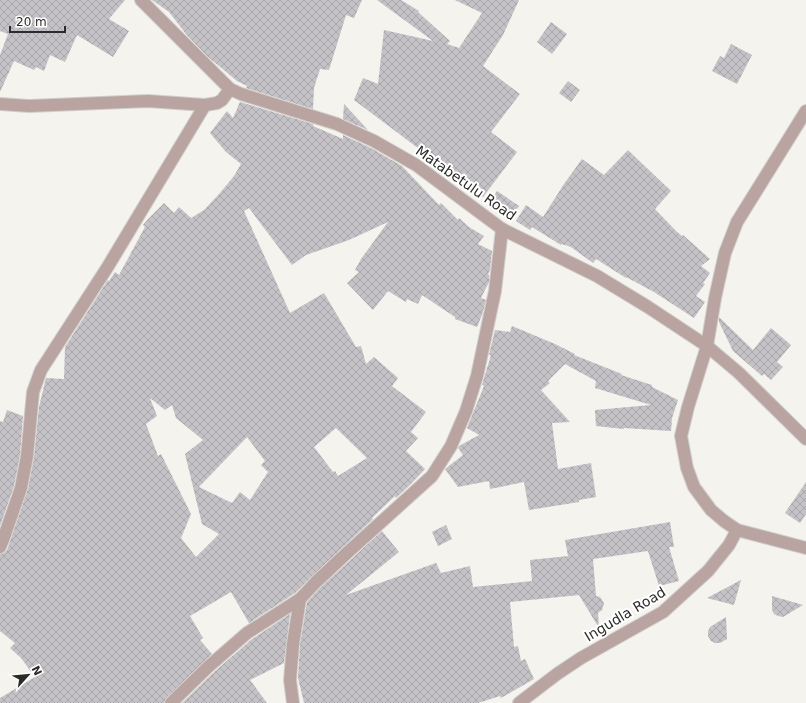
<svg xmlns="http://www.w3.org/2000/svg" width="806" height="703" font-family="'DejaVu Sans',sans-serif">
  <defs>
    <pattern id="building-cross-hatch" width="8" height="8" patternUnits="userSpaceOnUse"><rect width="8" height="8" fill="#c4c2c6"/><path d="M0 0l8 8M0 8l8-8" fill="none" stroke="#a9a7aa"/></pattern>
  </defs>
  <rect width="100%" height="100%" fill="#f4f3ee"/>
  <g fill="url(#building-cross-hatch)" fill-rule="evenodd">
    <path d="M0,0h125l-16,19 20,12 -16,26 -36,-22 -12,27 -15,-7 -6,16 -8,-4 -2,3 -20,-9 -14,31v-37l8,-21 -8,-3z"/>
    <path d="M152,0h210l-8,18 -8,-3 -17,55 -9,-1 -6,19 -1,21 -67,-21 1,-2 -10,-5 -30,-25 -21,-22 -17,-22z"/>
    <path d="M377,0h24l18,11 -1,1 32,29 -3,3 12,4 23,-35 -27,-13h64l-16,35 -20,31 37,28 -29,38 26,20 -34,45 -129,-97 9,-22 15,6 6,-54 49,11z"/>
    <path d="M551,22l16,12 -15,20 -15,-12z"/>
    <path d="M731,44l21,11 -15,29 -25,-13 8,-15 4,2z"/>
    <path d="M568,81l12,9 -9,12 -12,-9z"/>
    <path d="M240,102l73,22v2l30,13v-4l28,13 31,18 37,39 2,-2 17,17 1,-2 10,9 15,9 -6,8 14,7 -2,19 -2,4 1,1v7l-8,16 5,2 -4,15 -5,12 -22,-8v-2l-33,-22 -4,9 -11,-5 -1,3 -18,-11 -15,19 -26,-27 12,-11 -4,-2 6,-11 27,-37 -39,18 -43,15 -14,10 -43,-57 -5,3 46,102 34,-20 32,54 5,-1 5,18 8,-7 24,21 -6,8 34,26 -15,20 7,6 -12,13 19,18 -14,15 -15,14 -1,-2 -23,22 1,1 -62,58 -16,16 -46,30 -18,-31 -41,24 13,22 -3,2 12,14 -46,44 -2,5h-164v-5l35,-21 -14,-19 -11,-10 5,-5 -15,-12v-77l4,-1 3,-3 21,-61 6,-32 5,-50 7,-29 18,1 1,-32 43,-67 1,1 6,-9 4,3 26,-48 -2,-2 6,-7 15,-15 10,10 5,-6 12,11 13,-8 16,-17 14,-17 7,-12 -15,-12 -16,-19 17,-22 6,7zM150,398l15,12 7,-5 4,13 27,22 -18,14 17,70 17,10 -23,23 -15,-19 10,-24 -30,-60 -3,2 -12,-32 11,-8zM336,428l31,30 -29,18 -3,-5 -2,1 -19,-25zM247,437l18,24 -4,4 7,7 -18,28 -10,-8 -8,11 -33,-16z"/>
    <path d="M344,104l24,26 -25,-11z"/>
    <path d="M628,150l43,41 -16,18 21,22 6,5 1,-1 27,24 -9,7 9,7 -7,10 2,1 -9,12 9,6 -11,16 -40,-26 -28,-15v1l-30,-19 -3,4 -22,-16 -9,-3 -1,1 -29,-18 -2,3 -14,-9 10,-16 17,12 21,-33 18,-25 22,16z"/>
    <path d="M497,191l22,15 -10,14 -21,-15z"/>
    <path d="M719,317l34,33 18,-22 20,17 -14,17 6,5 -12,13 -7,-6 -2,2 -29,-25 -14,-29z"/>
    <path d="M512,326l43,18 20,10 -1,1 48,19 -1,1 31,10v2l26,13 -6,18 -1,13 -47,-3v1l-28,-3 -1,-16 56,-5 -56,-17 1,-7 -31,-17 -17,17 2,2 -9,7 29,32 -18,1 6,46 33,-6 5,34 -17,3v2l-50,8 -5,-28 -34,7 -1,-8 -31,6 -13,-18 18,-14 -5,-7 1,-2 20,-11 -12,-7 17,-42 -2,-1 9,-30h-2l6,-25 15,2z"/>
    <path d="M7,410l16,6 -3,39 -6,31 -14,40v-105l3,1z"/>
    <path d="M806,482v32l-6,9 -15,-10z"/>
    <path d="M670,522l4,25h-5l10,34 -20,5 -11,-35 -55,8 3,37 4,1 4,6 -2,7 -4,3 1,15 -20,-33 -69,7 4,45 4,-1 3,15 4,-2 9,20 -33,19 -1,-2 -22,7h-174l-6,-25 2,-33 7,-43 14,-15 61,-56 17,21 -53,43 90,-32 5,10 29,-7 3,21 59,-6 -2,-21 38,-4 -3,-16z"/>
    <path d="M446,525l6,14 -14,7 -6,-14z"/>
    <path d="M741,580l-7,25 -27,-7z"/>
    <path d="M772,596l31,9 -20,12 -5,-1 -4,-2 -2,-4z"/>
    <path d="M290,614l-6,49 -34,17 17,23h-85l31,-30 39,-34z"/>
    <path d="M726,617l1,22 -7,4h-5l-4,-2 -3,-5v-5l2,-4z"/>
  </g>
  <g fill="none" stroke-linecap="round" stroke-linejoin="round">
    <defs>
      <g id="minor">
        <path d="M141,0l89,89 11,5 96,30 37,17 42,24 86,64 95,47 51,31 59,39 32,27 67,66"/>
        <path d="M0,104l29,2 119,-5 57,4 12,-2 5,-3 8,-11"/>
        <path d="M737,530l69,18"/>
        <path d="M0,547l4,-10 17,-49 6,-32 6,-64 8,-22 66,-102 98,-163"/>
        <path d="M171,703l37,-36 39,-34 53,-34"/>
        <path d="M293,703l-3,-23 3,-36 7,-45 16,-17 32,-30 84,-76 19,-30 15,-35 11,-35 18,-85 7,-62"/>
        <path d="M519,703l38,-29 24,-16 82,-46 45,-41 21,-26 8,-15 -13,-9 -13,-11 -17,-23 -7,-19 -6,-32 7,-29 19,-61 8,-48 10,-45 12,-31 69,-111"/>
      </g>
    </defs>
    <use href="#minor" stroke="#d0cfcb" stroke-width="14"/>
    <use href="#minor" stroke="#baa4a2" stroke-width="12"/>
  </g>
  <g text-anchor="middle" dominant-baseline="central" stroke-width="4" stroke-linejoin="round" paint-order="stroke">
    <g font-size="14" fill="#2b2b29" stroke="#fff">
      <text transform="translate(466 183) rotate(35)">Matabetulu Road</text>
      <text transform="translate(625 614) rotate(-31)">Ingudla Road</text>
    </g>
  </g>
  <g transform="translate(28 675) rotate(63)" stroke="#ffffff" stroke-width="3" paint-order="stroke">
  <path d="M0-3L7 15L0 10L-7 15Z" fill="#2b2b29"/>
  <text y="-6" font-size="11" font-weight="bold" text-anchor="middle" fill="#2b2b29">N</text>
  </g>
  <path d="M10 26v6h55v-6" fill="none" stroke="#2b2b29" stroke-width="2"/>
  <text x="16" y="26" font-size="12" fill="#2b2b29" stroke="#ffffff" stroke-width="3" paint-order="stroke">20 m</text>
</svg>
